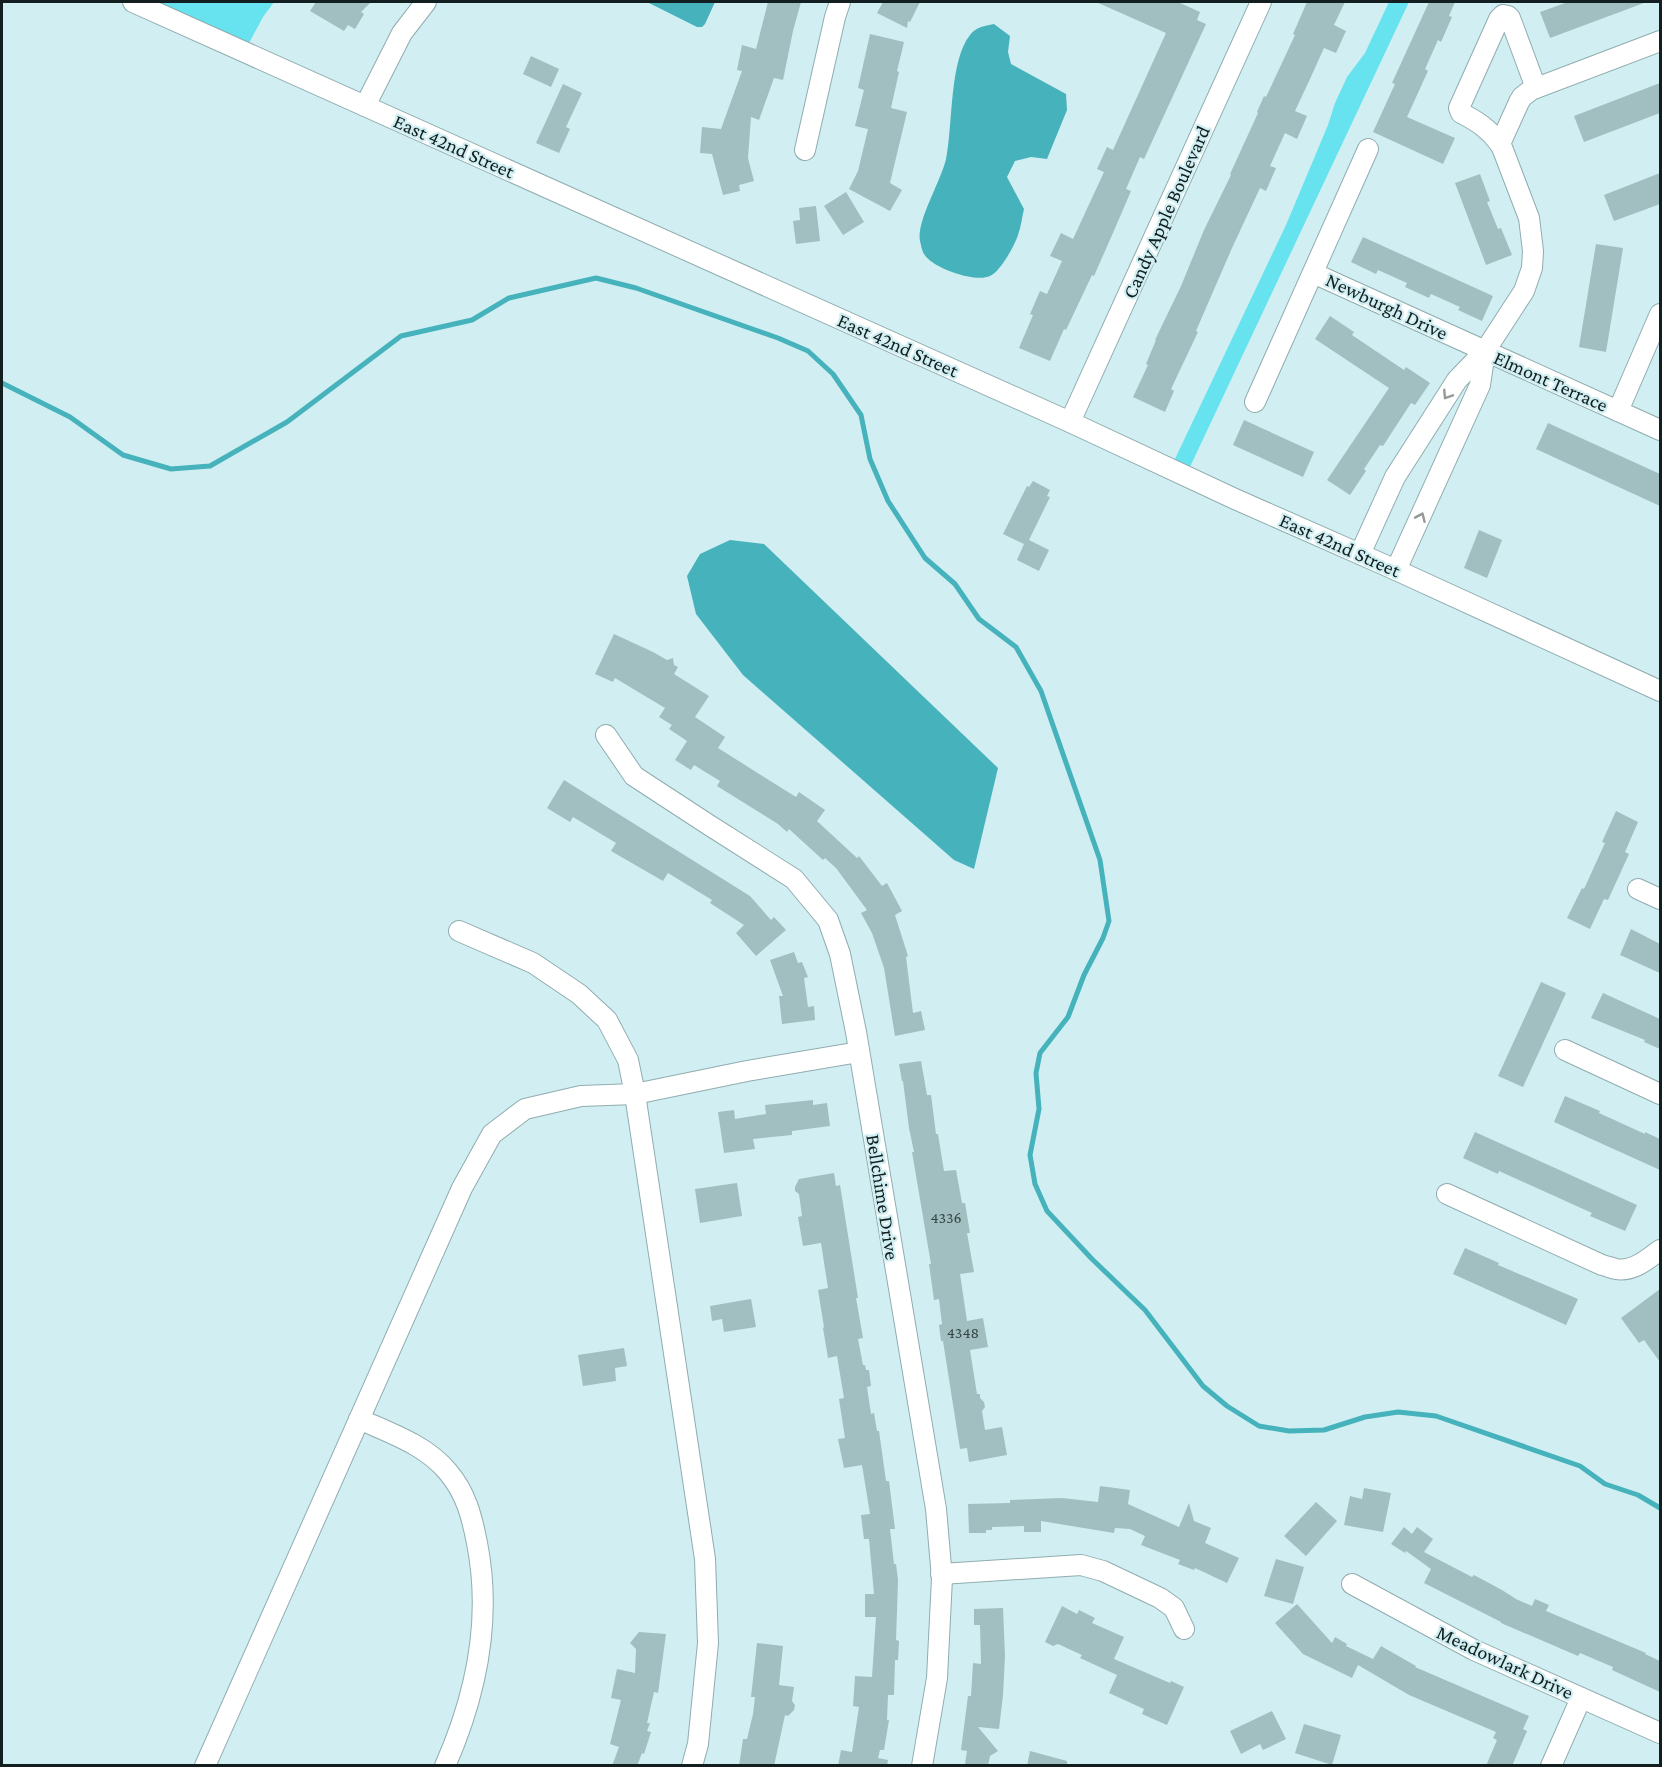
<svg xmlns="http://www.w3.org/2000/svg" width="1662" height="1767" font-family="'Crimson Pro',serif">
  <rect width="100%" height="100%" fill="#d1eff2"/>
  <g fill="#66e3ee">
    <path d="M155,2h119l-11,15 -14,26z"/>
    <path d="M1389,2h20l-220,467 -15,-8 112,-236 42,-100 7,-22 12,-26 18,-24z"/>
  </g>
  <g fill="#46b2bc">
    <path d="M647,2h68l-10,22 -3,3h-5z"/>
    <path d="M994,24l16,12 -2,16 3,12 55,30 1,16 -20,49 -16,-2 -16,4 -8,16 17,32c-2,8 -3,18 -6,26 -3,10 -18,37 -28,41 -15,7 -58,-8 -66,-22 -2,-3 -3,-9 -4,-13 -4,-19 21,-60 26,-82 7,-33 3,-98 24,-124 6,-8 14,-9 24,-11z"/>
    <path d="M730,540l34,4 234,224 -24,101 -20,-9 -211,-185 -47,-61 -9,-38 13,-22z"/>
  </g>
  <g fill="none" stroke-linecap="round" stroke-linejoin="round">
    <path stroke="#46b2bc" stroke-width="5" d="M2,383l68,34 53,38 48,14 39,-3 77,-44 114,-86 71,-16 37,-22 87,-20 40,10 142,50 30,13 25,23 28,41 9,44 18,42 37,57 30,26 24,35 37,28 25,44 59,169 9,61 -6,17 -19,37 -16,42 -28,36 -4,20 3,36 -9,46 5,29 12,27 45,48 53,51 58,76 24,20 32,20 30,5 35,-1 41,-13 33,-5 38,4 144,50 25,18 33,11 22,13"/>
  </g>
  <g fill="#a1bec0">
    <path d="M316,2h55l-10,10 3,2 -9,15 -7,-4 -4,6 -34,-20z"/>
    <path d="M768,2h33l-8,29 -10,49 -9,-2 -15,42 -8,-3 -3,41 6,23 -15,4 1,6 -17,4 -11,-41 -12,-1 2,-26 19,2 21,-58 -5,-1 5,-25 14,4z"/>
    <path d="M883,2h37l-10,20 -2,-1 -1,7 -30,-15z"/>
    <path d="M1096,2h82l22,10 -3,8 9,4 -62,135 -4,-2 -14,32 5,2 -15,35 -22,50 -2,-1 -26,55 -2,-1 -14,32 -31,-13 14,-33 -3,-1 10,-23 7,3 15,-33 -12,-5 11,-23 12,6 31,-67 -7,-3 10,-22 6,3 53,-117z"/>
    <path d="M1307,2h38l-11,23 12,6 -10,22 -12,-5 -14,31 -15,32 12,5 -10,23 -12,-6 -15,33 6,2 -10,23 -6,-3 -28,60 -36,83 2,1 -27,57 3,2 -9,21 -32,-15 15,-32 -2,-1 10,-24h-1l26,-54 23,-56 27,-55 -1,-1 28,-61 -1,-1 7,-16 2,1 29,-62 -2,-1z"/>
    <path d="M1429,2h26l-6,14 3,1 -11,25 -3,-2 -13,29 3,2 -21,46 48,21 -12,26 -70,-32 22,-48 -3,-1z"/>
    <path d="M1568,2h76v1l-94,35 -10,-26z"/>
    <path d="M870,34l34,8 -7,29 2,1 -8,36 16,4 -17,71 12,7 -12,21 -41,-22 9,-18 10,-42 -13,-3 9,-36 -6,-2z"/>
    <path d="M531,56l28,13 -8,18 -28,-13z"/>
    <path d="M1660,83v30l-76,29 -10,-26z"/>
    <path d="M563,84l19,9 -16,34 4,2 -11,24 -23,-10z"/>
    <path d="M1660,173v31l-46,17 -10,-26z"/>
    <path d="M1480,174l10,27 -3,1 11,27 3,-1 11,27 -26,10 -31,-82z"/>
    <path d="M846,192l18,30 -21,13 -19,-29z"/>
    <path d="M816,206l4,35 -24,3 -3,-23 7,-1 -1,-12z"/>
    <path d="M1363,237l130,59 -11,25 -24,-11 2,-3 -29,-13 -2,4 -24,-11 2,-4 -29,-13 -2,4 -25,-12z"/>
    <path d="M1596,244l27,4 -17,104 -27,-5z"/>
    <path d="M1330,316l24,16 -2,3 52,35 2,-3 24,16 -15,22 -4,-2 -28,43 -3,-1 -16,24 2,2 -16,24 -23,-15 62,-92 -74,-49z"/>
    <path d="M1244,420l70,32 -11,25 -70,-32z"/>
    <path d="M1548,423l112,51v32l-124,-57z"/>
    <path d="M1033,481l17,9 -3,6 3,1 -21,43 20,10 -10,21 -22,-11 7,-16 -21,-10 24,-48 2,1z"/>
    <path d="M1479,530l23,10 -15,38 -23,-10z"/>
    <path d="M614,634l39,18 14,8 6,-2 1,7 4,2 -4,7 35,22 -14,21 30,20 -7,11 78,49 3,-5 26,18 -8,11 40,37 2,-2 23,30 5,-3 15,28 -7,4 13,41 -2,1 7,56 8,-2 4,19 -30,6 -11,-68 -12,-35 -11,-20 6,-3 -31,-42 -11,-10 -2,2 -34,-31 -2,3 -9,-8 -61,-38 3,-5 -26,-16 -3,5 -16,-10 12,-19 -18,-12 3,-4 -13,-8 6,-9 -50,-30 -2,4 -18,-8z"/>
    <path d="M564,780l186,116 21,24 3,-3 12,13 -30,26 -20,-23 8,-8 -34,-22 2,-3 -44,-27 -5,8 -52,-30 5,-8 -43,-26 -3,5 -23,-14z"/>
    <path d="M1616,811l22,11 -13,30 4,2 -21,46 -4,-1 -14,30 -23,-11 15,-30 2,1 21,-46 -3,-1z"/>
    <path d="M1631,929l29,15v29l-40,-18z"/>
    <path d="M794,952l4,11 4,-1 6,15 -4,1 4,29 6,-1 1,14 -33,4 -3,-28h4l-13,-36z"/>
    <path d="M1541,982l25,11 -43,94 -25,-11z"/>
    <path d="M1603,993l57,26v30l-16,-7 1,-2 -54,-22z"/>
    <path d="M921,1061l6,34h4l5,39h2l6,37 12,-1 6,33h3l5,30h-3l7,39 -14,2 7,47 16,-3 5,29 -18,3 7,44h3v4l4,4 1,5 -3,4 3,19 17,-3 5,28 -38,7 -2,-14 -7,1 -17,-108h-2l-2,-16 3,-1 -3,-25 -5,1 -5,-36h2l-19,-112h2l-5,-24 -6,-47h-1l-3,-17z"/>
    <path d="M1565,1096l35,15 -1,2 46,21v-2l15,7v31l-106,-48z"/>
    <path d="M813,1100v5l14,-2 3,23 -38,5v4l-39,4 2,10 -31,4 -6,-41 16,-2 1,9 31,-5 -1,-9z"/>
    <path d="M1475,1132l162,73 -12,26 -35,-15 2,-3 -93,-42 -1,3 -35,-16z"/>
    <path d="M834,1173l2,13 4,-1 18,113h-2l7,40 -5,1 5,26h2l1,5h3l2,16 -4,1 4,27 3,-1 3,18h2l7,50h3l6,48h-5l4,35h2l2,16 -2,60 3,1 -1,19h-3l-1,35h-6l-1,25h2l-5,30h-4l-2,8 10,2 -1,6h-49l3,-16 11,2 7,-45 -6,-1 2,-30 17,1 4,-60h-11v-23h9l-5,-55h-5l-3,-24 9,-1 -8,-49 -18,3 -6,-29 7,-1 -6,-39 5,-1 -7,-42 -9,2 -5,-30 1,-1 -6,-37 10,-2 -7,-45 -18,3 -5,-29 4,-1 -3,-22 -4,-3v-4l4,-8z"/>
    <path d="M737,1183l5,33 -42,7 -5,-34z"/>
    <path d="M1465,1248l34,15 -1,2 80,34 -12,26 -113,-51z"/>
    <path d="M1660,1289v73l-16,-22 -5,3 -18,-25z"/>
    <path d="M751,1299l5,28 -32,5 -2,-13 -10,2 -2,-15z"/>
    <path d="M624,1348l3,18 -12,2 1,13 -33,5 -5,-31z"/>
    <path d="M1100,1486l30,4 -2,14 51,23 10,-24 5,18 17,7 -6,15 34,15 -12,25 -32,-15 -1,2 -16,-6 2,-4 -39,-15 4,-9 -15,-7 -15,-1 -1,5 -73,-12v11h-17v-6l-32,1v3h-6v3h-17l-1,-29 42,-1v-3l52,-2 36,4z"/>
    <path d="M1364,1488l27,5 -8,39 -39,-7 6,-29 12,3z"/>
    <path d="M1316,1502l21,19 -31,35 -22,-20z"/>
    <path d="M1404,1527l8,7 5,-7 16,12 -9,13 48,25 2,-2 28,15 14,9 16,7 3,-7 14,6 -3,6 100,42 -1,1 15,7v31l-48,-22 1,-3 -33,-14 -2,3 -77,-33v-1l-77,-39 7,-14 -25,-18 -1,2 -14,-9z"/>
    <path d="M1276,1559l28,8 -11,37 -29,-8z"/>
    <path d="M1297,1604l35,39 3,-6 12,7 -1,2 27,13 8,-13 35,20 -1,1 114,49 -6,13 4,2 -15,35h-26l11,-26 -4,-2 3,-6 -87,-37 -51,-30 -6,13 -49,-24 -28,-31z"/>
    <path d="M1062,1606l15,8 2,-4 16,8 -3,5 32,14 -10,22 56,24 1,-2 13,6 -17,38 -25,-11 2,-5 -35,-16 8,-18 -37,-17 2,-3 -24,-11 -5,2 -8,-4z"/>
    <path d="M1003,1608l2,48 -2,39 -4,34 -21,-2 20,24 -8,5 -2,10 -23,-2 2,-13 -6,-1 7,-54h3l2,-33 8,1 -1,-39h-6v-16z"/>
    <path d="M639,1632l27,2 -8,59 -4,-1 -7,31h3l-3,8 4,1 -7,22 -2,-1 -5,13h-25l7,-19 -9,-3 11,-44 -10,-2 6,-29 18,4 1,-24 -6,-6z"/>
    <path d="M757,1643l26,3 -4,39 15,2 -2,14 3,4 -1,5 -6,6 -3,-1 -11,51h-35l4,-27h4l6,-25 2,-17h-4z"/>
    <path d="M1272,1711l14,28 -23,11 -3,-6 -19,10 -11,-23z"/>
    <path d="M1304,1724l37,11 -9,30 -37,-12z"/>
    <path d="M1030,1751l37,10v5h-40z"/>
  </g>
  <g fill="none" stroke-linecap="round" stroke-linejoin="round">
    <defs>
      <g id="minor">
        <path d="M133,2l937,420 165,77 161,71 264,121"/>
        <path d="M365,106l37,-73 24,-31"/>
        <path d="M1500,144c-11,-15 -23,-23 -39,-31l-2,-5 40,-89 4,-4 5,1 2,2 26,70"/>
        <path d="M805,150l30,-133 5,-15"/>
        <path d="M1313,273l305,138"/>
        <path d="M1660,314l-42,97 42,19"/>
        <path d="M1255,402l113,-253"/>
        <path d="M1070,422l191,-420"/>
        <path d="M1360,554l35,-77 62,-97 28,-29"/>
        <path d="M1396,570l84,-185 5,-34 39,-60 8,-23 1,-17 -4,-33 -26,-68 -3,-6 19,-42 3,-5 9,-7 129,-49"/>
        <path d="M606,735l28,41 75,49 85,54 34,41 12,34 16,78 80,477 6,69 -5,100 -15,88"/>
        <path d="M1638,889l22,10"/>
        <path d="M1565,1050l95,44"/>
        <path d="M1447,1194l155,71c5,1 9,3 14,4 17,3 32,-10 44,-19"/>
        <path d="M359,1419c31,14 67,26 89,53 18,21 24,45 29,71 15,76 -1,153 -32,223"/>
        <path d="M941,1574l140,-9 22,6 57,27 14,10 10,21"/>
        <path d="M1352,1584l122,66 186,83"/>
        <path d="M205,1766l257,-578 30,-54 33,-25 56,-13 54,-2 -7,-34 -21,-40 -28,-26 -46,-31 -74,-32"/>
        <path d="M692,1766l6,-22 10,-101 -3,-84 -70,-465 112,-23 112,-19"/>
        <path d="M1551,1766l30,-68"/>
      </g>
    </defs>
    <use href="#minor" stroke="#90acaf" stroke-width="22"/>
    <use href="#minor" stroke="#fff" stroke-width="20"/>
  </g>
  <defs><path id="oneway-chevron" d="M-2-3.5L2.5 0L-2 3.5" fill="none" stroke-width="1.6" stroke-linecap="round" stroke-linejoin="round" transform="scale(1.5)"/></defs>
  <g stroke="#949a9a">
    <use href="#oneway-chevron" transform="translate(1447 395) rotate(123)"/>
    <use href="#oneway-chevron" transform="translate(1421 517) rotate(-66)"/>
  </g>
  <g text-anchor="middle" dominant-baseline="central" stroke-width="4.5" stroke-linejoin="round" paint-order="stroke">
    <g font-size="16" fill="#364647">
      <text x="946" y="1217">4336</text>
      <text x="963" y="1332">4348</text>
    </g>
    <g font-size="20" fill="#121e1f" stroke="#d1eff2">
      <text transform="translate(454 146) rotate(24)">East 42nd Street</text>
      <text transform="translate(1166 212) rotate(-66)">Candy Apple Boulevard</text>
      <text transform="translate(1387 306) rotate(25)">Newburgh Drive</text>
      <text transform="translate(898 345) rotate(24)">East 42nd Street</text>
      <text transform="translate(1551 381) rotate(24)">Elmont Terrace</text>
      <text transform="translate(1340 545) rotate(24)">East 42nd Street</text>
      <text transform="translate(883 1197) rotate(81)">Bellchime Drive</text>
      <text transform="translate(1505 1662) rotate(25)">Meadowlark Drive</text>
    </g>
  </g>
  <rect width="1662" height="1767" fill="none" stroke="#121e1f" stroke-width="6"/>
</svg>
